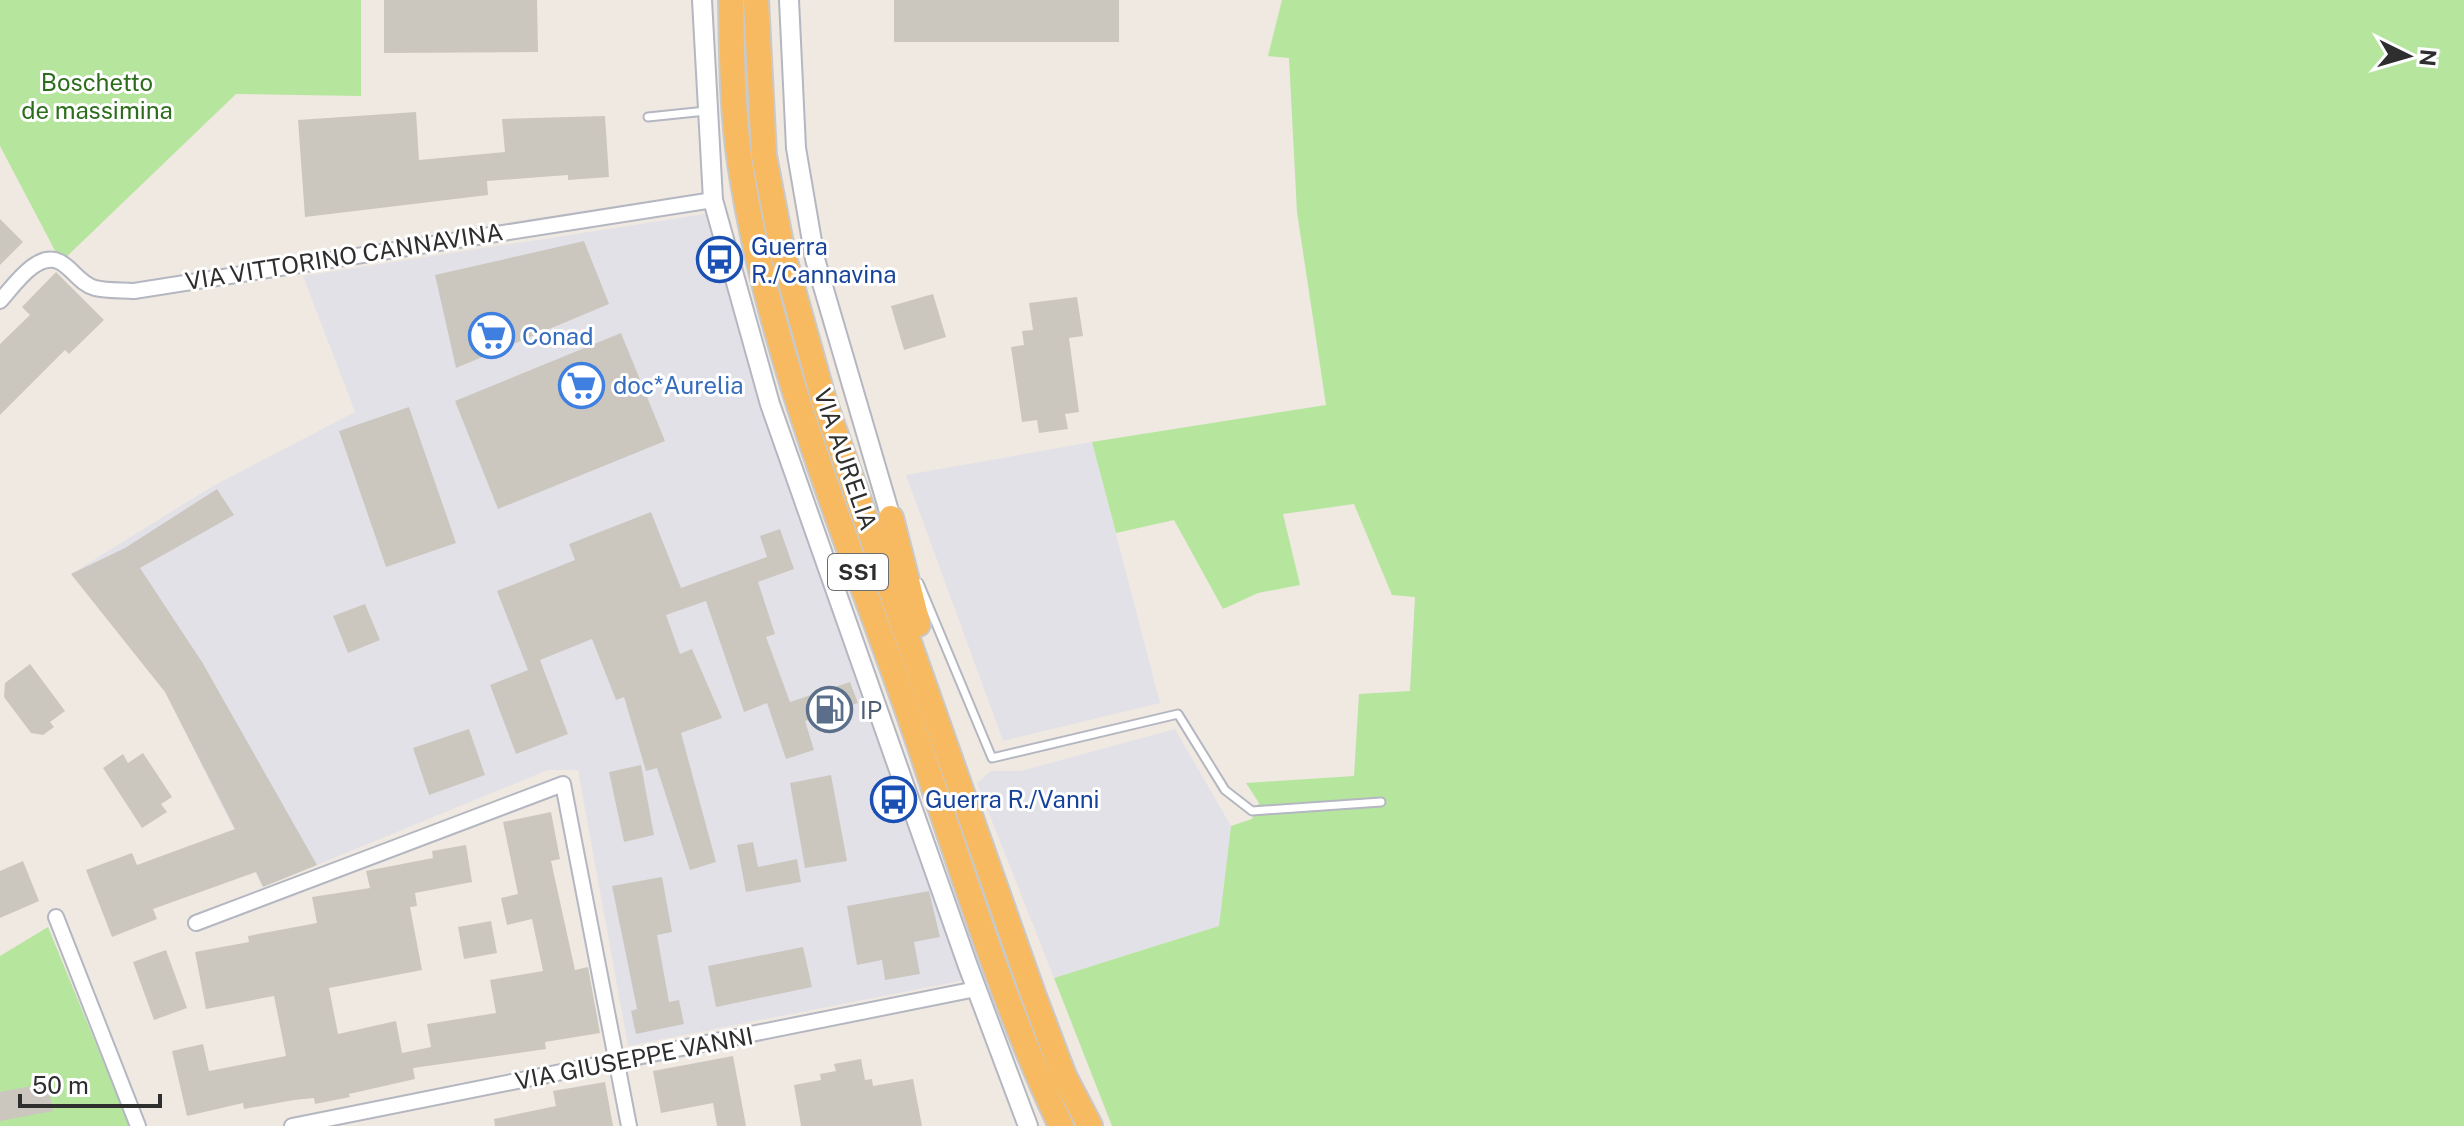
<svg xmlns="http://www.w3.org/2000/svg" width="2464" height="1126" font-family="'Public Sans',sans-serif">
  <rect width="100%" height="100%" fill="#efe9e1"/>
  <g fill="#e3e1e8">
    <path d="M705,214l263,752 -8,15 -332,65 -50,-276h-30l-285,117 -98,-195 -94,-118 142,-88 142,-74 -52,-136z"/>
    <path d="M1092,442l68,261 -157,38 -97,-266z"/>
    <path d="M1175,729l56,97 -12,100 -165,52 -77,-195 14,-12h30z"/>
  </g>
  <g fill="#b6e59e">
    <path d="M0,0h361v96l-125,-2 -175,168 -61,-116z"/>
    <path d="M1282,0h1182v1126h-1352l-58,-148 165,-52 12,-100 21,-7 7,-16 -13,-20 108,-7 5,-82 51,-3 5,-94 -23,-2 -38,-91 -71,10 17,71 -42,8 -35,16 -49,-89 -58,13 -24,-91 234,-37 -29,-193 -8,-154 -21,-2z"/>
    <path d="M48,927l80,195v4h-128v-170z"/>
  </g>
  <g fill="#cbc7bf">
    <path d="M384,0h153l1,52 -154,1z"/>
    <rect x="894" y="0" width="225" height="42"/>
    <path d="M416,112l3,48 86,-8 -3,-33 103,-3 4,61 -41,3v-5l-81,6 1,14 -183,22 -7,-97z"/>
    <path d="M0,219l23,23 -23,23z"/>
    <path d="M584,241l25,63 -153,64 -21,-93z"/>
    <path d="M56,272l48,48 -35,34 -4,-4 -65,65v-71l30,-29 -8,-8z"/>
    <path d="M933,294l13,43 -42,13 -13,-44z"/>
    <path d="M1077,297l6,39 -14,2 10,74 -14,2 3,15 -29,4 -2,-13 -15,2 -11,-75 13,-2 -2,-14 11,-1 -4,-27z"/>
    <path d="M621,333l44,108 -167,68 -43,-108z"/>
    <path d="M409,407l47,136 -70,24 -47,-136z"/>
    <path d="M217,489l17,26 -94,53 62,94 115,203 -54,22 -7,-15 -103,37 4,10 -45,18 -26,-67 46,-17 5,12 98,-36 -70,-137 -94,-118 54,-26z"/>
    <path d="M651,512l30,76 86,-31 -7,-21 20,-7 14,40 -36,13 17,52 -9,3 24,65 60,-20 8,21 -53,18 9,29 -28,9 -19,-56 -23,9 -38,-111 -40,14 14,39 12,-5 30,69 -41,15 35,129 -26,8 -33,-102 -11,3 -22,-74 -8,3 -24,-61 -52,21 28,74 -52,20 -26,-69 38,-15 -31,-79 78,-31 -6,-16z"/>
    <path d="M365,604l15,36 -32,13 -15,-37z"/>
    <path d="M30,664l35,47 -15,11 4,5 -11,8 -12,-2 -27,-36 1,-14z"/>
    <path d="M469,729l16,46 -56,20 -16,-47z"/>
    <path d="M143,753l29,44 -11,7 6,8 -25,16 -39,-60 20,-14 5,9z"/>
    <path d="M641,765l13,70 -30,7 -15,-70z"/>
    <path d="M831,775l16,86 -42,7 -15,-85z"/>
    <path d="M551,812l9,47 -9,2 24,109 13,-3 12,66 -55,9 1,7 -133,19 2,11 -66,15 1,3 -35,7 -1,-6 -20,2 -50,9 -1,-6 -56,13 -15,-65 31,-7 6,27 77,-15 -12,-60 -68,13 -11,-57 54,-10 -1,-6 69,-13 -5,-26 58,-9 -4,-17 67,-13 -1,-7 34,-6 6,37 -57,11 2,13 -7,1 12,63 -93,18 9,46 58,-13 6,32 29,-6 -4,-23 69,-11 -6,-33 53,-9 -11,-52 -25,6 -6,-27 17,-4 -15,-72z"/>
    <path d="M753,842l5,25 39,-8 4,23 -55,10 -9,-47z"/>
    <path d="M23,861l16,40 -39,17v-47z"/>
    <path d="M662,877l10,55 -15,3 12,67 10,-2 5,24 -48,10 -5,-23 6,-2 -25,-123z"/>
    <path d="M929,891l11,46 -26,5 6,32 -35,6 -3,-20 -25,5 -10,-59z"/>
    <path d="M491,921l6,32 -33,6 -6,-32z"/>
    <path d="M803,947l9,40 -96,20 -8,-41z"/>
    <path d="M166,950l21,58 -33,12 -21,-58z"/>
    <path d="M733,1056l13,70h-29l-4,-23 -52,10 -8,-42z"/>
    <path d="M861,1059l4,21 7,-1 1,7 40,-7 9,47h-121l-7,-41 27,-5 -1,-6 16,-3 -2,-7z"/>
    <path d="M605,1082l8,44h-118l-1,-7 62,-13 -3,-15z"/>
    <path d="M47,1083l6,28 -53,10v-29z"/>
  </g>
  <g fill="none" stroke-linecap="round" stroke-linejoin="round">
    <defs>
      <g id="service">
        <path d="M648,117l58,-6"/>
        <path d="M919,583l73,175 186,-44 47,76 27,21 129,-9"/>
      </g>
      <g id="minor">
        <path d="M0,301c13,-14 37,-51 60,-39 12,6 20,22 35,26 12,3 27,2 39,3l579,-91"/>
        <path d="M56,917l82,209"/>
        <path d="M196,923l367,-139 66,342"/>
        <path d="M292,1126l684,-137"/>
      </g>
      <g id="tertiary">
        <path d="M702,0l11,200 57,204 198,562 60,160"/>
        <path d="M789,0l7,148 19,111 76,259"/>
      </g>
      <g id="trunk">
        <path d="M731,0c1,54 1,110 9,163 28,189 105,369 168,549 48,138 90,282 153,414"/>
        <path d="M756,0l8,156 19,98 42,150 208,590 31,82 26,50"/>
        <path d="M891,518l27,106"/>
      </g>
    </defs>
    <use href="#service" stroke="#b4b7c1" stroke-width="11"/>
    <use href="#minor" stroke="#b4b7c1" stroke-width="18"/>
    <use href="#tertiary" stroke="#b4b7c1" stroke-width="22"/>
    <use href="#trunk" stroke="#c9c9c9" stroke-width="28"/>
    <use href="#service" stroke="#fff" stroke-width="7"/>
    <use href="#minor" stroke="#fff" stroke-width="14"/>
    <use href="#tertiary" stroke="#fff" stroke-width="18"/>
    <use href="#trunk" stroke="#f8ba60" stroke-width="24"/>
  </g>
  <defs>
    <symbol id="bus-ring" viewBox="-11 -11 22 22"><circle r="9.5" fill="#fff" stroke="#1a4fb4" stroke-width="1.5"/><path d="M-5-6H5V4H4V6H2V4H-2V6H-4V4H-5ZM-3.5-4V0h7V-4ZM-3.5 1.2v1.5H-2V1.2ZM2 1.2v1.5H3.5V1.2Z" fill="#1a4fb4"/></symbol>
    <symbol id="supermarket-ring" viewBox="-11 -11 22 22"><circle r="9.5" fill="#fff" stroke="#3f7fe0" stroke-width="1.5"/><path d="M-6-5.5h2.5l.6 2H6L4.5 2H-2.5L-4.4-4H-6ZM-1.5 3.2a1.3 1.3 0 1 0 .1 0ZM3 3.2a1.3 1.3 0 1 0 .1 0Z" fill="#3f7fe0"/></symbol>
    <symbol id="fuel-ring" viewBox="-11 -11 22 22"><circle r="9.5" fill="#fff" stroke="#5c6f8a" stroke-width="1.5"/><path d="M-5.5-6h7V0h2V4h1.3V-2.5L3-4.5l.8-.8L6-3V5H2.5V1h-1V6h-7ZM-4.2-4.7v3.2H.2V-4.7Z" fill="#5c6f8a"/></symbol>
  </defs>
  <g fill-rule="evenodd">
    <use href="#bus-ring" x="694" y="234" width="51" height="51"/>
    <use href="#supermarket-ring" x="466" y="310" width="51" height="51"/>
    <use href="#supermarket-ring" x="556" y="360" width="51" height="51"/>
    <use href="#fuel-ring" x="804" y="684" width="51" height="51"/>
    <use href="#bus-ring" x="868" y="774" width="51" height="51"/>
  </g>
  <g text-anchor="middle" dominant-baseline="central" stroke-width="6" stroke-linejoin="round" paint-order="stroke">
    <rect fill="#fff" stroke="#6d6d6d" stroke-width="2" x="828" y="554" width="60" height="36" rx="6"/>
    <g font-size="22" font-weight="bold" fill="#2e2e2e">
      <text x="858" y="572">SS1</text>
    </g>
    <g font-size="24" fill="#2c6e1b" stroke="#fff">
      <text x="97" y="82">Boschetto<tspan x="97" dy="28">de massimina</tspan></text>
    </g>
    <g font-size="24" fill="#164399" stroke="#fff" text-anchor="start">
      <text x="751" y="246">Guerra<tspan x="751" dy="28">R./Cannavina</tspan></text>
      <text x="925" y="799">Guerra R./Vanni</text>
    </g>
    <g font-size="24" fill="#2e2e2e" stroke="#fff">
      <text transform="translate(344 256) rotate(-9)">VIA VITTORINO CANNAVINA</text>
      <text transform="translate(846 459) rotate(71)">VIA AURELIA</text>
      <text transform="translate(634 1058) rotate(-11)">VIA GIUSEPPE VANNI</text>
    </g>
    <g font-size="24" fill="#366cbe" stroke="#fff" text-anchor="start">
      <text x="522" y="336">Conad</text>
      <text x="613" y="385">doc*Aurelia</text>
    </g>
    <g font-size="24" fill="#4e5e75" stroke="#fff" text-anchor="start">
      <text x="860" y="710">IP</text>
    </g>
  </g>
  <g transform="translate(2408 56) rotate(95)" stroke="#ffffff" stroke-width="6" paint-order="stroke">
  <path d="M0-6L14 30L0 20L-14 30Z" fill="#2e2e2e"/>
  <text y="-12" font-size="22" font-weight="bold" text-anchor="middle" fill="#2e2e2e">N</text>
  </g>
  <path d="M20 1094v12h140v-12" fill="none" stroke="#2e2e2e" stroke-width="4"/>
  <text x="32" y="1094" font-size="24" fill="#2e2e2e" stroke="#ffffff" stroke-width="6" paint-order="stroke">50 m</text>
</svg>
